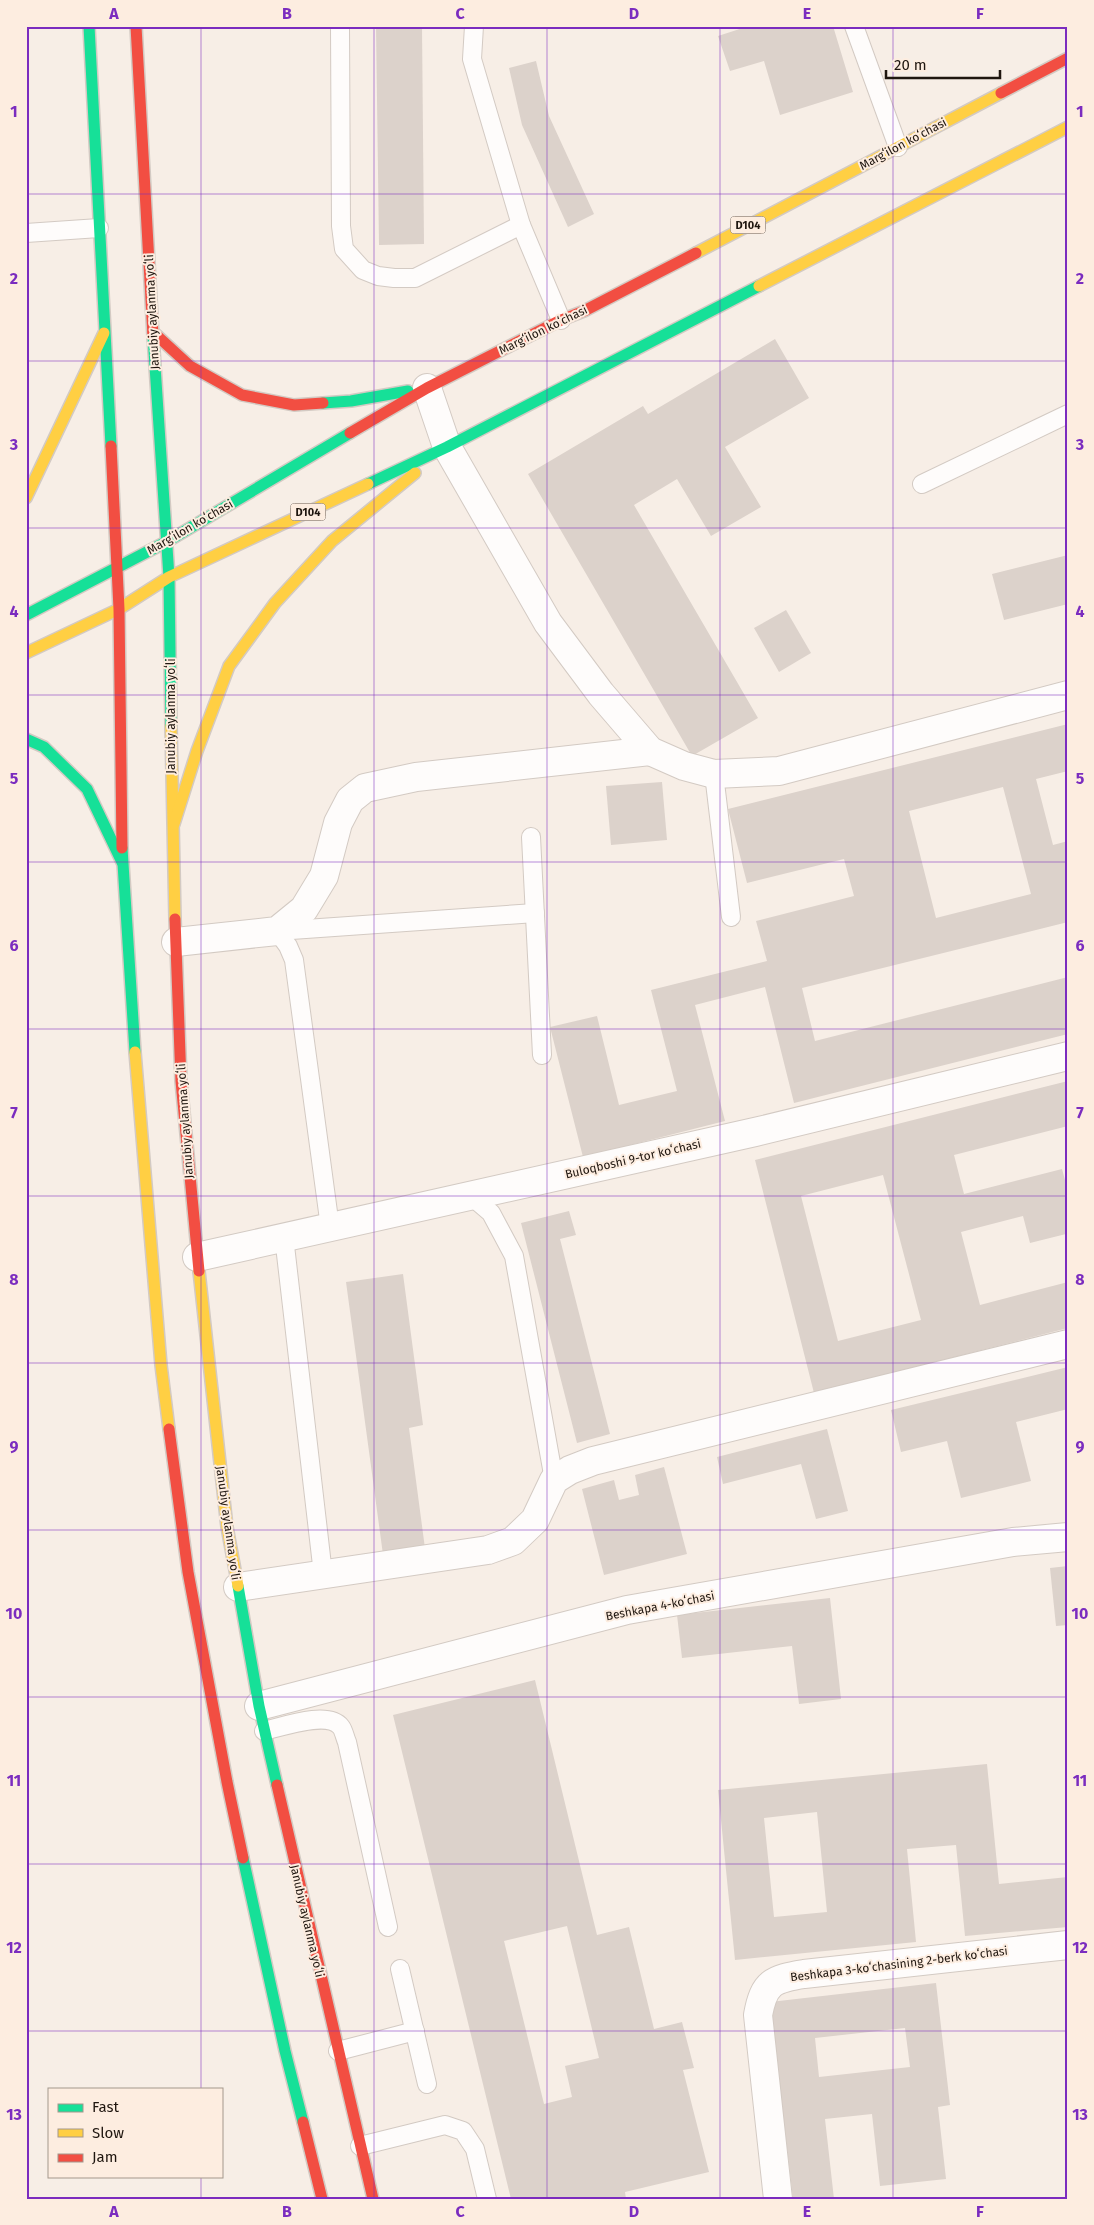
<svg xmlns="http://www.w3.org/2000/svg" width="1094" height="2225" font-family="'Fira Sans',sans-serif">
  <rect width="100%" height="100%" fill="#f7eee6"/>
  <g fill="#dcd2cb" fill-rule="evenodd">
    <path d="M376,26h46l2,218 -45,1z"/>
    <path d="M749,26h84l20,66 -73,23 -16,-54 -34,10 -12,-35z"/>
    <path d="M536,61l13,55 45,98 -26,13 -46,-102 -13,-57z"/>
    <path d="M775,339l34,59 -84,49 36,60 -50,29 -34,-57 -43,26 124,213 -66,38 -164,-282 115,-68 5,8z"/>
    <path d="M1068,555v49l-64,16 -12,-46z"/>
    <path d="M786,610l25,43 -32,19 -25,-44z"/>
    <path d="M1068,724v47l-32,8 17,66 15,-4v81l-266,66 13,53 253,-64v57l-274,69 -29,-116 -70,18 30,116 -142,36 -33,-130 47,-11 22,89 58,-14 -26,-101 116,-29 -11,-40 98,-25 -10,-37 -97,24 -19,-74zM1003,787l28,107 -95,24 -27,-107z"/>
    <path d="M662,782l5,58 -56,5 -5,-59z"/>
    <path d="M1068,1081v45l-114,29 10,39 98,-25 6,22v47l-2,-4 -36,9 -7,-27 -62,16 19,73 88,-23v46l-254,65 -59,-233zM883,1175l38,145 -83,21 -37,-145z"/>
    <path d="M569,1211l7,24 -16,4 50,195 -33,9 -56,-220z"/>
    <path d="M403,1274l20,151 -14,3 17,128 -42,6 -38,-280z"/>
    <path d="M1068,1367v42l-52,13 15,59 -70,17 -14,-57 -46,11 -10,-42z"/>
    <path d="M827,1429l21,82 -32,8 -15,-55 -78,20 -6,-27z"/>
    <path d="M664,1467l23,87 -83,21 -22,-86 32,-9 5,20 20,-5 -4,-20z"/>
    <path d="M1068,1566v59l-12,1 -6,-58z"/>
    <path d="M830,1598l11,101 -42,5 -7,-58 -110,12 -5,-43z"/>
    <path d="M535,1680l62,255 32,-8 25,102 28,-7 12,46 -11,2 26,102 -84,20 1,7h-115l-118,-484zM567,1926l32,132 -34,8 7,31 -28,7 -40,-163z"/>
    <path d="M987,1764l12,120 69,-7v50l-103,9 -9,-91 -49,4 9,93 -181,18 -17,-170zM817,1812l10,100 -53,5 -10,-99z"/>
    <path d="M936,1983l14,122 -12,2 8,72 -66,7 -8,-72 -47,5 9,80h-41l-23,-197zM905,2028l5,39 -91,10 -4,-39z"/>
  </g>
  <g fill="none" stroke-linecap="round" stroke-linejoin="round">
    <defs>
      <g id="lane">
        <path d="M340,26l1,200 3,23 19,21 15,6 16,2h21l106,-53"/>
        <path d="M474,26l-2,33 49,166 40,95"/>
        <path d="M854,26l44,121"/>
        <path d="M26,233l73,-5"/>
        <path d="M922,484l146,-70"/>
        <path d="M714,774l17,143"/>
        <path d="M531,837l11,218"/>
        <path d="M277,931l11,15 6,14 36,267"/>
        <path d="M277,931l258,-18"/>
        <path d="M470,1195l21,18 23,43 40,224"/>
        <path d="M284,1237l39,337"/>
        <path d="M264,1731c18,-4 64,-21 77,-4 3,4 4,11 6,15l41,185"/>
        <path d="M400,1969l27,115"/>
        <path d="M338,2051l77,-20"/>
        <path d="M360,2146l85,-21 18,6 12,18 12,50"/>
      </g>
      <g id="street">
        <path d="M427,388l20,59 101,176 53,71 49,57 34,15 30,8 65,-3 289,-76"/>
        <path d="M176,942l101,-11 27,-22 20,-33 14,-53 12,-23 15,-12 51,-11 234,-26"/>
        <path d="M197,1257l558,-125 313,-76"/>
        <path d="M238,1587l250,-37 25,-9 22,-21 19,-40 16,-10 23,-9 475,-117"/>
        <path d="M259,1706l368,-96 386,-68 55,-5"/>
        <path d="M778,2199l-20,-184c6,-33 15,-36 46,-41l264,-29"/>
      </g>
      <g id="fast">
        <path d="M89,26l22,420"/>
        <path d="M153,336l16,241 2,149"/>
        <path d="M323,403l28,-2 57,-10"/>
        <path d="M368,484l79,-37 312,-161"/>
        <path d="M26,615l142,-74 182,-108"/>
        <path d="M26,739l18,8 43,42 35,73"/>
        <path d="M122,848l13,204"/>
        <path d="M238,1586l21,120 18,79"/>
        <path d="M243,1858l42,193 18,71"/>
      </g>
      <g id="slow">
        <path d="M696,253l305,-160"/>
        <path d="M759,286l309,-159"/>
        <path d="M26,498l78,-165"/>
        <path d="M26,653l93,-44 50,-32 199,-93"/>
        <path d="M171,726l4,193"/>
        <path d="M174,824l23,-73 32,-85 46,-63 57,-62 83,-68"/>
        <path d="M135,1052l26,313 8,64"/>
        <path d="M199,1271l28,256 11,59"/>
      </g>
      <g id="jam">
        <path d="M136,26l17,310"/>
        <path d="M1001,93l67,-35"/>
        <path d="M153,332l37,34 52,29 52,10 29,-2"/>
        <path d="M350,433l77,-45 134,-68 23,-9 112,-58"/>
        <path d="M111,446l8,163 3,239"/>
        <path d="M175,919l6,162 18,190"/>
        <path d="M169,1429l19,143 39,210 16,76"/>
        <path d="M277,1785l96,414"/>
        <path d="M303,2122l19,77"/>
      </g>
    </defs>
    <use href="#lane" stroke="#d3cac3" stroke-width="20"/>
    <use href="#street" stroke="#d3cac3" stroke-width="30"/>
    <use href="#fast" stroke="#d3cac3" stroke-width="14"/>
    <use href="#slow" stroke="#d3cac3" stroke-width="14"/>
    <use href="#jam" stroke="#d3cac3" stroke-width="14"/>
    <use href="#lane" stroke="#fefcfb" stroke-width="18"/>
    <use href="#street" stroke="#fefcfb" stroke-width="28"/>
    <use href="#fast" stroke="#16e098" stroke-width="11"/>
    <use href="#slow" stroke="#ffcf43" stroke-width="11"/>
    <use href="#jam" stroke="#f24e42" stroke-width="11"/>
  </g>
  <path fill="none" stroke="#7b2cbf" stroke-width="1" stroke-opacity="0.55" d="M201,26v2063M374,26v2173M547,26v2173M720,26v2173M893,26v2173M26,194h1042M26,361h1042M26,528h1042M26,695h1042M26,862h1042M26,1029h1042M26,1196h1042M26,1363h1042M26,1530h1042M26,1697h1042M26,1864h1042M26,2031h1042M201,2176v23"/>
  <g text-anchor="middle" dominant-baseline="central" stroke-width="4" stroke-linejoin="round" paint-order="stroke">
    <g fill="#fdede0" stroke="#62564e" stroke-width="1">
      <rect x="730.5" y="216.5" width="35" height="17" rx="4"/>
      <rect x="290.5" y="503.5" width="35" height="17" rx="4"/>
    </g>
    <g font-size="11" font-weight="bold" fill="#1f160f">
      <text x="748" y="225">D104</text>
      <text x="308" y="512">D104</text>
    </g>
    <g font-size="12" fill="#1f160f" stroke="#fdede0">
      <text transform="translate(903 144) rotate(-28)">Margʻilon koʻchasi</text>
      <text transform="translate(152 312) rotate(-93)">Janubiy aylanma yoʻli</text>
      <text transform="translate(543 330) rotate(-26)">Margʻilon koʻchasi</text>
      <text transform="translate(190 527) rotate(-30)">Margʻilon koʻchasi</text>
      <text transform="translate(171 716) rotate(-90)">Janubiy aylanma yoʻli</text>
      <text transform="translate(185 1121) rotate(-94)">Janubiy aylanma yoʻli</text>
      <text transform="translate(633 1159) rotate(-13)">Buloqboshi 9-tor koʻchasi</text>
      <text transform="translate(228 1523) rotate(82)">Janubiy aylanma yoʻli</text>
      <text transform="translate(660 1606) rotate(-11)">Beshkapa 4-koʻchasi</text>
      <text transform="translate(307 1921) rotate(77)">Janubiy aylanma yoʻli</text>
      <text transform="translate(899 1964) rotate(-7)">Beshkapa 3-koʻchasining 2-berk koʻchasi</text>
    </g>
  </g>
  <rect width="1094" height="2225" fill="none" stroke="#fdede0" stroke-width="55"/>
  <rect x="48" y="2088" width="175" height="90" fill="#fdede0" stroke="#a4978c"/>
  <rect x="58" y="2104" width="25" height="8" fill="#16e098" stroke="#a4978c"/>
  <text x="92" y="2112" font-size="15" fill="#1f160f">Fast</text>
  <rect x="58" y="2129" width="25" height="8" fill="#ffcf43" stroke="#a4978c"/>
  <text x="92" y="2138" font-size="15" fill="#1f160f">Slow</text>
  <rect x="58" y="2154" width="25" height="8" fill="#f24e42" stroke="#a4978c"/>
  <text x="92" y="2162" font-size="15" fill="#1f160f">Jam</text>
  <path d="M886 70v8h114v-8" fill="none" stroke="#1f160f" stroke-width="2.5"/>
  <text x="894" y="70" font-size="15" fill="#1f160f" stroke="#fdede0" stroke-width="4" paint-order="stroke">20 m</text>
  <rect x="28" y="28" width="1038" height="2170" fill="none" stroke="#7b2cbf" stroke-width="2"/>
  <g font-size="16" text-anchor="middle" font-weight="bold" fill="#7b2cbf">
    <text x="114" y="19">A</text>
    <text x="287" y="19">B</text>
    <text x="460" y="19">C</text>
    <text x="634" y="19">D</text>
    <text x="807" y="19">E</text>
    <text x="980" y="19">F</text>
    <text x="14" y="117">1</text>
    <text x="1080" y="117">1</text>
    <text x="14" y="284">2</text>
    <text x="1080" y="284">2</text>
    <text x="14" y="450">3</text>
    <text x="1080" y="450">3</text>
    <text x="14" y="617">4</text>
    <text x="1080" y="617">4</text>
    <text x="14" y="784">5</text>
    <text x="1080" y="784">5</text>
    <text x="14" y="951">6</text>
    <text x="1080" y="951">6</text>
    <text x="14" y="1118">7</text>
    <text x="1080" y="1118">7</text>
    <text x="14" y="1285">8</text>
    <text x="1080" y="1285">8</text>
    <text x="14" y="1452">9</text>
    <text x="1080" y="1452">9</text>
    <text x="14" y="1619">10</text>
    <text x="1080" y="1619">10</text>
    <text x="14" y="1786">11</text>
    <text x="1080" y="1786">11</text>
    <text x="14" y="1953">12</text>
    <text x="1080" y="1953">12</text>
    <text x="14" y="2120">13</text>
    <text x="1080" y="2120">13</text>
    <text x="114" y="2217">A</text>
    <text x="287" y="2217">B</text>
    <text x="460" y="2217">C</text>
    <text x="634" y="2217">D</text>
    <text x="807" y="2217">E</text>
    <text x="980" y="2217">F</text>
  </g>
</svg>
